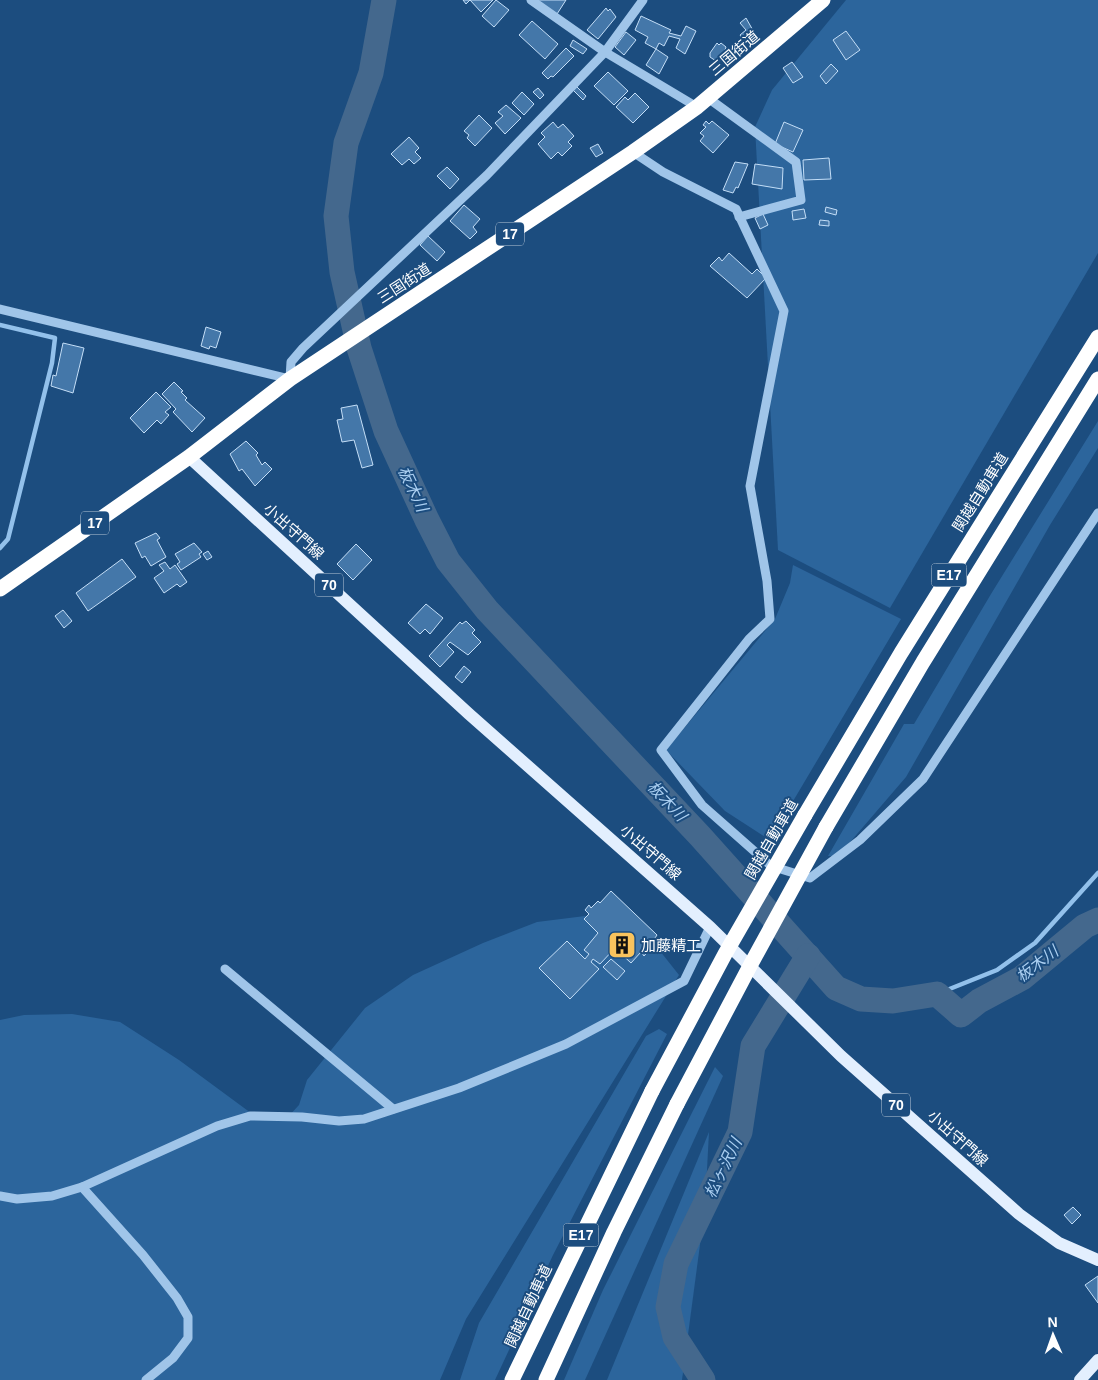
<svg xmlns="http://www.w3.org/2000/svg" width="1098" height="1380" font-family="Helvetica,'Noto Sans JP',sans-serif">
  <rect width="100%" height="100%" fill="#1c4d7f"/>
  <g fill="#2c659c">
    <path d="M846,0h252v253l-208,355 -112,-58 -23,-423 17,-37z"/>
    <path d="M1098,421v27l-48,77 -144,252 -61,71 -11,8h-6l76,-132h10l77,-130z"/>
    <path d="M793,565l108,54 -131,221 -45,-29 -59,-61 109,-131 15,-36z"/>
    <path d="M585,916l43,8 32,27 19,24 -213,344 -26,61h-440v-360l24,-5 48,-1 48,8 59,38 76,56 32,2 12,-13 8,-25 58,-72 48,-33 70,-32 54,-21z"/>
    <path d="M659,1029l8,5 -114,221 -58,125h-35l19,-57 167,-287z"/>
    <path d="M715,1067l8,9 -138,304h-21l39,-90z"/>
    <path d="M709,1132l-4,75 -23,173h-75z"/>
  </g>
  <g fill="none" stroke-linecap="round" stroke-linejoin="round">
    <g stroke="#93c1eb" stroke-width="4.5">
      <path d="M0,325l55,13 -3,25 -44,176 -8,9"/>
      <path d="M937,994l60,-24 38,-27 63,-70"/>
    </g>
    <g stroke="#44688d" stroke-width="25">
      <path d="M384,0l-13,73 -25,70 -10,73 6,56 17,76 27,83 41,89 21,41 39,49 213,226 136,152 25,11 32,2 44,-7 24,21 18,-14 43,-23 63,-52 13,-6"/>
      <path d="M703,1380l-28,-43 -7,-30 8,-43 64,-132 13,-86 55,-90"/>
    </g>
  </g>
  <g fill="#4477a9" stroke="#c4def7">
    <path d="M463,0h30l-12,12 -11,-12 -4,4z"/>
    <path d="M496,0l13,10 -15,17 -12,-11z"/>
    <path d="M535,0h31l-9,14z"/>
    <path d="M606,8l2,3 2,-2 6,8 -18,22 -11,-9z"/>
    <path d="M641,16l30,14 -2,3 12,3 5,-10 10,5 -11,23 -9,-6 4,-9 -11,-3 -5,10 -5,-3 -3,6 -11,-6 3,-6 -13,-7z"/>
    <path d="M746,18l9,16 -10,8 -5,-7 6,-5 -6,-7z"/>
    <path d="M532,21l26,23 -13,15 -26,-24z"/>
    <path d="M846,31l14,19 -14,10 -13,-20z"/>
    <path d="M626,32l10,8 -12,15 -9,-8z"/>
    <path d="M573,40l14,9 -4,5 -13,-8z"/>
    <path d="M717,43l2,2 2,-2 5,4 -1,3 2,2 -7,9 -3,-2 -1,2 -6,-4v-4z"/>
    <path d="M566,48l8,8 -21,21 -2,-1 -3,3 -6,-6z"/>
    <path d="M656,49l12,8 -9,17 -13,-9z"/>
    <path d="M792,62l11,15 -10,6 -10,-15z"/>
    <path d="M831,64l7,7 -12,13 -6,-8z"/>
    <path d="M608,72l20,19 -14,14 -20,-19z"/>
    <path d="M576,86l10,10 -3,4 -10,-10z"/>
    <path d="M538,88l6,7 -4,4 -7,-7z"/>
    <path d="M522,92l12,12 -10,11 -12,-12z"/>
    <path d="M635,93l14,14 -16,16 -17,-16 9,-10 3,3z"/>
    <path d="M506,105l15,13 -16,16 -10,-11 8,-7 -5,-4z"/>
    <path d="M479,115l13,13 -17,18 -8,-8 2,-3 -5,-4z"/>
    <path d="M706,121l3,3 3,-3 17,14 -16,18 -13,-12 4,-5 -4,-3 6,-6 -3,-2z"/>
    <path d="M553,122l5,6 5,-4 11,12 -6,6 4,4 -10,10 -4,-4 -7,7 -13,-15 7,-7 -4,-4z"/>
    <path d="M784,122l19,8 -10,22 -18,-8z"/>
    <path d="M409,137l10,11 -4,4 6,6 -7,6 -5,-5 -7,6 -11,-11z"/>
    <path d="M598,144l5,9 -7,4 -6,-9z"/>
    <path d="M829,158l2,21 -27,1 -1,-20z"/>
    <path d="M735,162l13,2 -10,24 -2,-1 -3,6 -10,-3z"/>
    <path d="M755,164l28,4 -1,21 -30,-5z"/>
    <path d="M447,167l12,12 -9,10 -13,-13z"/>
    <path d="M464,205l16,14 -7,8 4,5 -7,7 -20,-18z"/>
    <path d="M826,207l11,3 -1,5 -11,-3z"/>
    <path d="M804,209l2,9 -13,2 -1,-9z"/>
    <path d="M763,214l5,11 -8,4 -5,-11z"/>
    <path d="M820,220l9,1v5l-10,-1z"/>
    <path d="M428,236l17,16 -8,9 -17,-16z"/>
    <path d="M729,253l23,21 5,-5 9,9 -19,20 -37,-32 9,-9 3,4z"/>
    <path d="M206,327l15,5 -5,16 -6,-2 -1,3 -8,-3z"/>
    <path d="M63,343l21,5 -11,45 -22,-7 2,-11 3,1z"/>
    <path d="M174,382l9,9 -2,1 6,6 -2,2 20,18 -13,14 -19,-20 3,-3 -14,-15z"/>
    <path d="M156,392l15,15 -6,5 4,3 -8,9 -4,-4 -13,13 -14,-15z"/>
    <path d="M357,405l16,60 -11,3 -8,-28 -12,2 -5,-22 6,-1 -2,-11z"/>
    <path d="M246,441l12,12 -2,2 6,10 3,-3 7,7 -17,17 -13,-17 -3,2 -9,-17z"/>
    <path d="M156,533l4,5 -3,2 9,17 -15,9 -6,-10 -3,2 -7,-15z"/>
    <path d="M194,543l8,9 -3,2 2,3 -20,13 -4,-6 3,-2 -5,-8z"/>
    <path d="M356,544l16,16 -19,20 -16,-16z"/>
    <path d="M208,551l4,6 -5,3 -4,-6z"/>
    <path d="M122,559l14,18 -48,34 -12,-18z"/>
    <path d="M165,562l5,7 5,-4 12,17 -7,5 -3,-3 -13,9 -10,-15 10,-7 -5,-6z"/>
    <path d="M426,604l17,14 -13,16 -5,-5 -5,5 -12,-11z"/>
    <path d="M63,610l9,11 -8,7 -9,-12z"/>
    <path d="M466,621l9,9 -3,3 9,9 -13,13 -18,-13 -3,3 7,7 -14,15 -11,-11 31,-34 2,2z"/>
    <path d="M464,666l7,6 -9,11 -7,-6z"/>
    <path d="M611,891l46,44 -2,3 3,2 -14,16 -3,-4 -10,11 -16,-15 -15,16 -7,-5 -2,3 8,7 -29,30 -31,-31 28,-27 18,18 4,-5 -5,-4 14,-17 -14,-14 5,-5 -4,-4 4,-5 2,3 7,-7 2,2z"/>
    <path d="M611,959l14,12 -8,9 -14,-13z"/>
    <path d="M1073,1207l8,8 -9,9 -8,-9z"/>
    <path d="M1098,1276v27l-13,-18z"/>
  </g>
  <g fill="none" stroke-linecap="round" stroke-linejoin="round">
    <g stroke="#a0c5e9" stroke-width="9">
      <path d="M531,0l74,52 92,55"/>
      <path d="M708,98l88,64 5,38 -62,17"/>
      <path d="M633,152l30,20 73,37 48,102 -34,175 17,95 3,38 -21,20 -88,111 41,55 69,61 39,12 50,-38 63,-61 175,-266"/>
      <path d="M0,309l290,70 1,-17 12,-14 184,-173 118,-123 38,-52"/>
      <path d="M225,969l168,140"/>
      <path d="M82,1187l61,68 34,43 11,19v21l-15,20 -27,22"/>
      <path d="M0,1196l17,3 35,-3 30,-9 135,-61 33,-10 52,1 37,4 25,-2 95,-31 107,-44 118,-63 26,-54"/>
    </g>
    <g stroke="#e3effe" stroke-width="12">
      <path d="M189,457l280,257 241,213 131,129 178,158 40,29 39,17"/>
      <path d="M1080,1380l18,-20"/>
    </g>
    <g stroke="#fff" stroke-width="15">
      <path d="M0,589l189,-132 101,-78 343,-227 64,-45 126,-107"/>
      <path d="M805,815l96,-162 197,-316"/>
      <path d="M826,827l97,-165 175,-283"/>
      <path d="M512,1380l140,-289"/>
      <path d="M546,1380l68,-148 63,-128"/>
    </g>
    <g stroke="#fff" stroke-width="15">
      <path d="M652,1091l73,-137 80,-139"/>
      <path d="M677,1104l74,-140 75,-137"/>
    </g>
  </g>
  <defs>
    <symbol id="building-square" viewBox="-11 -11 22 22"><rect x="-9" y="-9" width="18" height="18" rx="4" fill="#f9c35d" stroke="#1c4d7f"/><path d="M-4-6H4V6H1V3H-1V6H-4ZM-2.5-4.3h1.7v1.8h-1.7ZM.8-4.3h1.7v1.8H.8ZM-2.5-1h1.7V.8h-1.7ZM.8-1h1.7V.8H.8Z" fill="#111"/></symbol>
  </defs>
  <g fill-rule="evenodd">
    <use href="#building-square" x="606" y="929" width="32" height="32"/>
  </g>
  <g text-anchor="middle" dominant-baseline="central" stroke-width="4" stroke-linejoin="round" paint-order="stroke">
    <g fill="#1c4d7f" stroke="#bbcad9" stroke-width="1">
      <rect x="496" y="222.5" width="28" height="23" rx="4"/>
      <rect x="81" y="511.5" width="28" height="23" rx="4"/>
      <rect x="931.5" y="563.5" width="35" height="23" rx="4"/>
      <rect x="315" y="573.5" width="28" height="23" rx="4"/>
      <rect x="882" y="1093.5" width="28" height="23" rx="4"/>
      <rect x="563.5" y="1223.5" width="35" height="23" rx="4"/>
    </g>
    <g font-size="14" font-weight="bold" fill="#fff">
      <text x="510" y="234">17</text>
      <text x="95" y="523">17</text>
      <text x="949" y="575">E17</text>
      <text x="329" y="585">70</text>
      <text x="896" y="1105">70</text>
      <text x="581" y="1235">E17</text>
    </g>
    <g font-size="15" fill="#fff" stroke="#1c4d7f">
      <text transform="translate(734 53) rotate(-40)">三国街道</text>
      <text transform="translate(404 283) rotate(-33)">三国街道</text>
      <text transform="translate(980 492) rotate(-58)">関越自動車道</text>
      <text transform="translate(294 531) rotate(42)">小出守門線</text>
      <text transform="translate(771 839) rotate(-60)">関越自動車道</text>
      <text transform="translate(651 852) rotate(41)">小出守門線</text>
      <text transform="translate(958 1138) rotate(42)">小出守門線</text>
      <text transform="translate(528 1306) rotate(-65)">関越自動車道</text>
    </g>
    <g font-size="15" fill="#fff" stroke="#1c4d7f" text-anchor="start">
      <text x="641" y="945">加藤精工</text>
    </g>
    <g font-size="16" font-style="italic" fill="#abcff1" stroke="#1c4d7f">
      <text transform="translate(413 489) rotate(65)">板木川</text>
      <text transform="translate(667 801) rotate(47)">板木川</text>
      <text transform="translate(1037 964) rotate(-37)">板木川</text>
      <text transform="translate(723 1168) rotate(-64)">松ヶ沢川</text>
    </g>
  </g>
  <g transform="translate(1053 1335) rotate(358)" stroke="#1c4d7f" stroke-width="4" paint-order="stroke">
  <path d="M0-4L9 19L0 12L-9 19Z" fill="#ffffff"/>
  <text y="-8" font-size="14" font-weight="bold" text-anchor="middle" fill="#ffffff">N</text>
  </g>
</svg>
